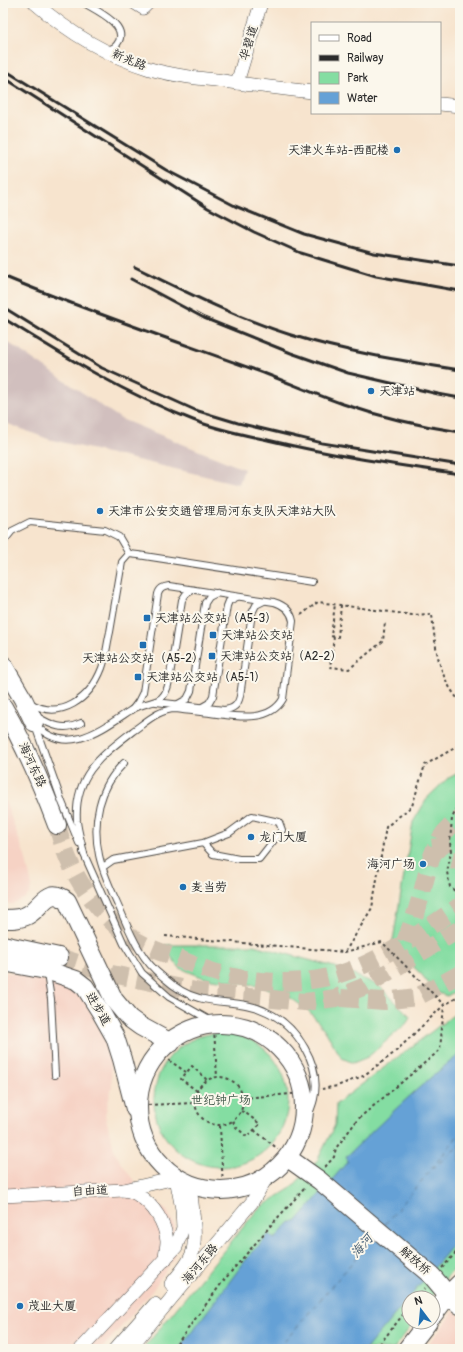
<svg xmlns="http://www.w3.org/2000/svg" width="463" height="1352" font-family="Pangolin,'LXGW WenKai TC',sans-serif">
  <rect width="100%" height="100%" fill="#fbf7ec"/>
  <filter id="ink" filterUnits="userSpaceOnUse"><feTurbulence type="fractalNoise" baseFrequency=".025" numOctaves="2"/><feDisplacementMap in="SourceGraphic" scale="8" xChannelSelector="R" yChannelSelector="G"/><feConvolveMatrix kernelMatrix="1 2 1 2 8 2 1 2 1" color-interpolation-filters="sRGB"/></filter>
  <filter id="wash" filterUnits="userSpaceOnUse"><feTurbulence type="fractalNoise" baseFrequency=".012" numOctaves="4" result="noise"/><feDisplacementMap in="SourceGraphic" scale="16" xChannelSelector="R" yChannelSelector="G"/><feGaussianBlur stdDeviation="0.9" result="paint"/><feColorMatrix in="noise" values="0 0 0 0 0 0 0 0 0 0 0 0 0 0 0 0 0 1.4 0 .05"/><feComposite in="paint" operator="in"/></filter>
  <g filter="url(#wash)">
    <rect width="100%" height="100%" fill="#f7e4ce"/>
    <g fill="#f6d2c4">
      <path d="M3,795l22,61 7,30 -3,8 -5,5 -11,5h-10z"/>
      <path d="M3,972l16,2 43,11 22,14 26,51 2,37 -7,28 10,38 15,23 19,21 18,14 7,13v34l-22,33 -50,58h-99z"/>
      <path d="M454,1311l6,5v33h-35z"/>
    </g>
    <path fill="#d1bfbe" d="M3,339l118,80 123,50 -5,15 -191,-45 -45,-17z"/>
    <g fill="#84dda2" stroke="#588466">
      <path d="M460,772v217l-13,7 -12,-4 -13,-17 -19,-18 -10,-7 -1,-4 21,-124 15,-25 19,-18z"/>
      <path d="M166,945h88l84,23 40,17 32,31 -3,7 -39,34 -15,6 -11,-5 -18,-29 -16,-19 -26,-18 -33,-8 -45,-6 -24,-10 -17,-21z"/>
      <path d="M460,1010v252l-10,11 -19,25h-22v24h5l-20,27h-251l115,-140 33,-21 26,-27 18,-36 1,-21z"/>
      <circle cx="221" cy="1100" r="67"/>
    </g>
    <path fill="#65a1d6" stroke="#486680" d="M460,1054v183l-94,112h-187l66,-88 24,-27 6,5 15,-17h6l52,-61 -2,-4c37,-36 73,-72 114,-103z"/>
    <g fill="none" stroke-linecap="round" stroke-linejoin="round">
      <g stroke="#425a6f" stroke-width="1" stroke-dasharray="5 4" stroke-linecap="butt">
        <path d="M432,1169l28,-24"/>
        <path d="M385,1224l45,-53 30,-38"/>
        <path d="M278,1349l96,-112"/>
      </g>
    </g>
  </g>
  <g filter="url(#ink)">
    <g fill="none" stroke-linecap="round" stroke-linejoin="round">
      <g stroke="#cebfad" stroke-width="18" stroke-dasharray="18 9" stroke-linecap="butt">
        <path d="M57,825c4,14 8,28 14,40 11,24 30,48 50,65 16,14 36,21 56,28 12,5 24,10 37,14 36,11 85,14 122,3 46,-13 85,-43 124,-69"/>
        <path d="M440,838c1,13 4,25 20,22"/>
        <path d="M405,942c5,-14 11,-28 15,-43 9,-29 11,-62 40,-80"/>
        <path d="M59,957l53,17 94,19 99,9 31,-4 27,-11 97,-58"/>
        <path d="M341,998l43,3 33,-4 43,-23"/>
      </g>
      <defs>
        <g id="lane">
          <path d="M84,3c11,7 43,21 35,38 -3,6 -6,8 -12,8"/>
          <path d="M3,542l9,-11 18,-9 75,8 14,7 10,17"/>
          <path d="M156,702l68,8c10,-1 14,-5 16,-14l12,-83 4,-8 8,-4"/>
          <path d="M30,703c31,18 60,-4 72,-35 4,-11 5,-24 8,-36 4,-23 8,-46 12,-70l7,-8 9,1 174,27"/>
          <path d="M178,704l9,-5 4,-8 14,-88 4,-6 8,-4"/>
          <path d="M202,707l7,-4 4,-7 14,-90 2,-5 8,-4"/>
          <path d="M36,716c16,10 28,15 45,7"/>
          <path d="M34,723l28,79 17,41"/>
          <path d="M35,724c31,34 67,5 96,-14 20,-12 33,-2 38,-29l13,-81 4,-6 7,-4"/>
          <path d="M124,763c-25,24 -32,59 -25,92 4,20 15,40 23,59 10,23 20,47 41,63 9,8 23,18 36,21 22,6 47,3 68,14 30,14 55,53 47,87 -2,9 -6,17 -10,26"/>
          <path d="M83,852l41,92 18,29 27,24 44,25"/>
          <path d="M84,854c-2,-11 -6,-22 -7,-33 -3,-46 24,-65 56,-90 13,-9 26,-22 43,-22 14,2 27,3 41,5 22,3 53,8 66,-15l10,-78c-2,-11 -9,-16 -19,-19l-105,-16c-6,1 -9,2 -11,8l-15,98 -5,10 -6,8"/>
          <path d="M103,867l10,-7 90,-17 10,11 26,5h20l23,-29 -3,-8 -27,-6 -23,17 -26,10"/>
          <path d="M47,974l4,25 4,76"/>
        </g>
        <g id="street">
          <path d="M35,3c33,29 73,53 115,66 21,6 44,9 66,11 32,5 64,8 96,12"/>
          <path d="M135,3l8,5 5,-5"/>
          <path d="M237,83l24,-80"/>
          <path d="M440,104l20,2"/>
          <path d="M124,1190c4,1 10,2 14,5 16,10 27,28 29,46 0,6 -2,13 -2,19"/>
          <path d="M3,1196l121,-6 52,-12 6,31 1,19 -7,19 -95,102"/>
          <path d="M171,1284c7,-9 17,-19 21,-30 6,-17 -1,-53 -2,-71"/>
          <path d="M115,1349l40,-45"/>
          <path d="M129,1349l123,-147 15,-25"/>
        </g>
        <g id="secondary">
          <path d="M3,665l20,34 11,23"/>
          <path d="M3,707c22,38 39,78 54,118"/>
          <path d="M3,919c10,0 20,0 28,-6 14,-11 18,-26 36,-12l47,99 15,18 11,8 31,17"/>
          <path d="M3,945l56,12"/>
          <path d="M3,962l43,8 30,10 9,7 17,27 13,23 7,22 13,50"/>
          <circle cx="221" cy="1107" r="83"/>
          <path d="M288,1158l31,22 113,96 16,19 12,10"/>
          <path d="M433,1315l15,-20 12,-12"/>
          <path d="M407,1349l21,-27"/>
        </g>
      </defs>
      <use href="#lane" stroke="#4a4743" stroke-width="8"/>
      <use href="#street" stroke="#4a4743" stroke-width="14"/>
      <use href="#secondary" stroke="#4a4743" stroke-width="20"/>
      <g stroke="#4a4743" stroke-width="2" stroke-dasharray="3 3" stroke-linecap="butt">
        <path d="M341,605l-3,32h-4l-4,30 19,2 34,-28 2,-19"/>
        <path d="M301,615l17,-13 94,13 20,-1c3,31 6,64 28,87"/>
        <path d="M334,637l-3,-1 4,-32"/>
        <path d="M460,803l-8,15 -2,24 1,10 -4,20 3,15 10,8"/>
        <path d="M165,936l180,16 37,-10 62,63 -50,48 -31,23 -26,10 -15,3"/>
        <path d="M345,952l27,-44 14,-81 26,-21 13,-41 35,-20"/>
        <path d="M214,1029l3,48"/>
        <path d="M164,1057l22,15"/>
        <circle cx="219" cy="1101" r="24"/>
        <path d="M197,1091l-16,-12 11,-13 15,14"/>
        <path d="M243,1098l60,-5"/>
        <path d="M148,1105l46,-2"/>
        <path d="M233,1121l3,6 11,10 13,-13 -13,-10 -6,-3"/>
        <path d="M220,1126l3,62"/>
        <path d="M254,1130l24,19"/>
        <path d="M325,1167l9,-10 2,-9 22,-29 82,-69 4,-45 16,-9"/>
        <path d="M442,1268l18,-20"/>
        <path d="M456,1270l4,-5"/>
        <path d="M416,1298l9,-10"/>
        <path d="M173,1349l51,-69 48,-56 33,-36"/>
        <path d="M376,1349l33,-42"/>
      </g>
      <use href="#lane" stroke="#fff" stroke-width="6"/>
      <use href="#street" stroke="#fff" stroke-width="13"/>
      <use href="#secondary" stroke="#fff" stroke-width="18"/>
      <g stroke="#2b2b2b" stroke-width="3">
        <path d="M3,69l163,101 69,36 69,28 70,19 86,13"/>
        <path d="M3,77l205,131 46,24 47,21 75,23 84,15"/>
        <path d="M135,267c51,25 102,51 156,68 55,17 112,26 169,35"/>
        <path d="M3,276c81,34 164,62 247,92 31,11 61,25 93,36 38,13 77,22 117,28"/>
        <path d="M131,279l73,39 87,35 57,20 90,21 22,4"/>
        <path d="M3,307l99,61 93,42 43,13 84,20 138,22"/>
        <path d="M3,318c61,38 122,76 190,102 25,10 52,15 79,21 62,15 125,24 188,33"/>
      </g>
    </g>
  </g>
  <g fill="#1f6fb2" stroke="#fbf7ec" stroke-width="1.5">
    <circle cx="397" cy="150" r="4"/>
    <circle cx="371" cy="391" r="4"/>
    <circle cx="100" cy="511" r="4"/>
    <rect x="143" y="614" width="8" height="8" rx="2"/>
    <rect x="209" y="631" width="8" height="8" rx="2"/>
    <rect x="139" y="641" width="8" height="8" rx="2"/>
    <rect x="208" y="652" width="8" height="8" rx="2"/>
    <rect x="134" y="673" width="8" height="8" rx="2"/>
    <circle cx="251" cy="837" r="4"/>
    <circle cx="423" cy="864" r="4"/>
    <circle cx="183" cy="887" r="4"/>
    <circle cx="20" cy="1306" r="4"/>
  </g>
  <g text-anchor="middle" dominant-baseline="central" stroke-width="4" stroke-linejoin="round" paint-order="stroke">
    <g font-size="12" fill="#2b2b2b" stroke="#fbf7ec">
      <text transform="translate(249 43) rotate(-73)">华碧道</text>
      <text transform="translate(129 60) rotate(23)">新兆路</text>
      <text transform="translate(32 765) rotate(65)">海河东路</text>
      <text transform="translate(98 1009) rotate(59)">进步道</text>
      <text transform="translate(90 1191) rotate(-3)">自由道</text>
      <text transform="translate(415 1261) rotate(40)">解放桥</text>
      <text transform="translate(200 1264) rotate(-50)">海河东路</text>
    </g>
    <g font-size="12" fill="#2b2b2b" stroke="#fbf7ec" text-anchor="start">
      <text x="389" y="150" text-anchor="end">天津火车站-西配楼</text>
      <text x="379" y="391">天津站</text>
      <text x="108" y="511">天津市公安交通管理局河东支队天津站大队</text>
      <text x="155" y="618">天津站公交站（A5-3）</text>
      <text x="221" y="635">天津站公交站</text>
      <text x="220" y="656">天津站公交站（A2-2）</text>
      <text x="143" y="658" text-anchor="middle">天津站公交站（A5-2）</text>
      <text x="146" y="677">天津站公交站（A5-1）</text>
      <text x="259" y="837">龙门大厦</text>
      <text x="415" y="864" text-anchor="end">海河广场</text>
      <text x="191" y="887">麦当劳</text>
      <text x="28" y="1306">茂业大厦</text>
    </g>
    <g font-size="12" fill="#415849" stroke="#fbf7ec">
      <text x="221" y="1100">世纪钟广场</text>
    </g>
    <g font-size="13" font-style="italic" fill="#425a6f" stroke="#fbf7ec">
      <text transform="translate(362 1246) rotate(-49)">海河</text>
    </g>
  </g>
  <rect width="463" height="1352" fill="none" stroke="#fbf7ec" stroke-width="16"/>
  <rect x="311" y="22" width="130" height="92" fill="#fbf7ec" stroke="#a8a59f"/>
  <rect x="319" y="35" width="20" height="6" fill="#ffffff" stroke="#a8a59f"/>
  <text x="347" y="42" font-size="12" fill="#2b2b2b">Road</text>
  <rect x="319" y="55" width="20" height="6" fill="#2b2b2b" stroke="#a8a59f"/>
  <text x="347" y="62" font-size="12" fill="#2b2b2b">Railway</text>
  <rect x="319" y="72" width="20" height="12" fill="#84dda2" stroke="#a8a59f"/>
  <text x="347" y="82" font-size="12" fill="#2b2b2b">Park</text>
  <rect x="319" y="92" width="20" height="12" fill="#65a1d6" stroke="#a8a59f"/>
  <text x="347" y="102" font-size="12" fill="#2b2b2b">Water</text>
  <g transform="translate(421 1310) rotate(344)"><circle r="19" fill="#fbf7ec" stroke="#a8a59f"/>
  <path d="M0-3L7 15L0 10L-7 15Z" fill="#1f6fb2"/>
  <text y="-6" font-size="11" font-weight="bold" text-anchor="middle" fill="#2b2b2b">N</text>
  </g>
</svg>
